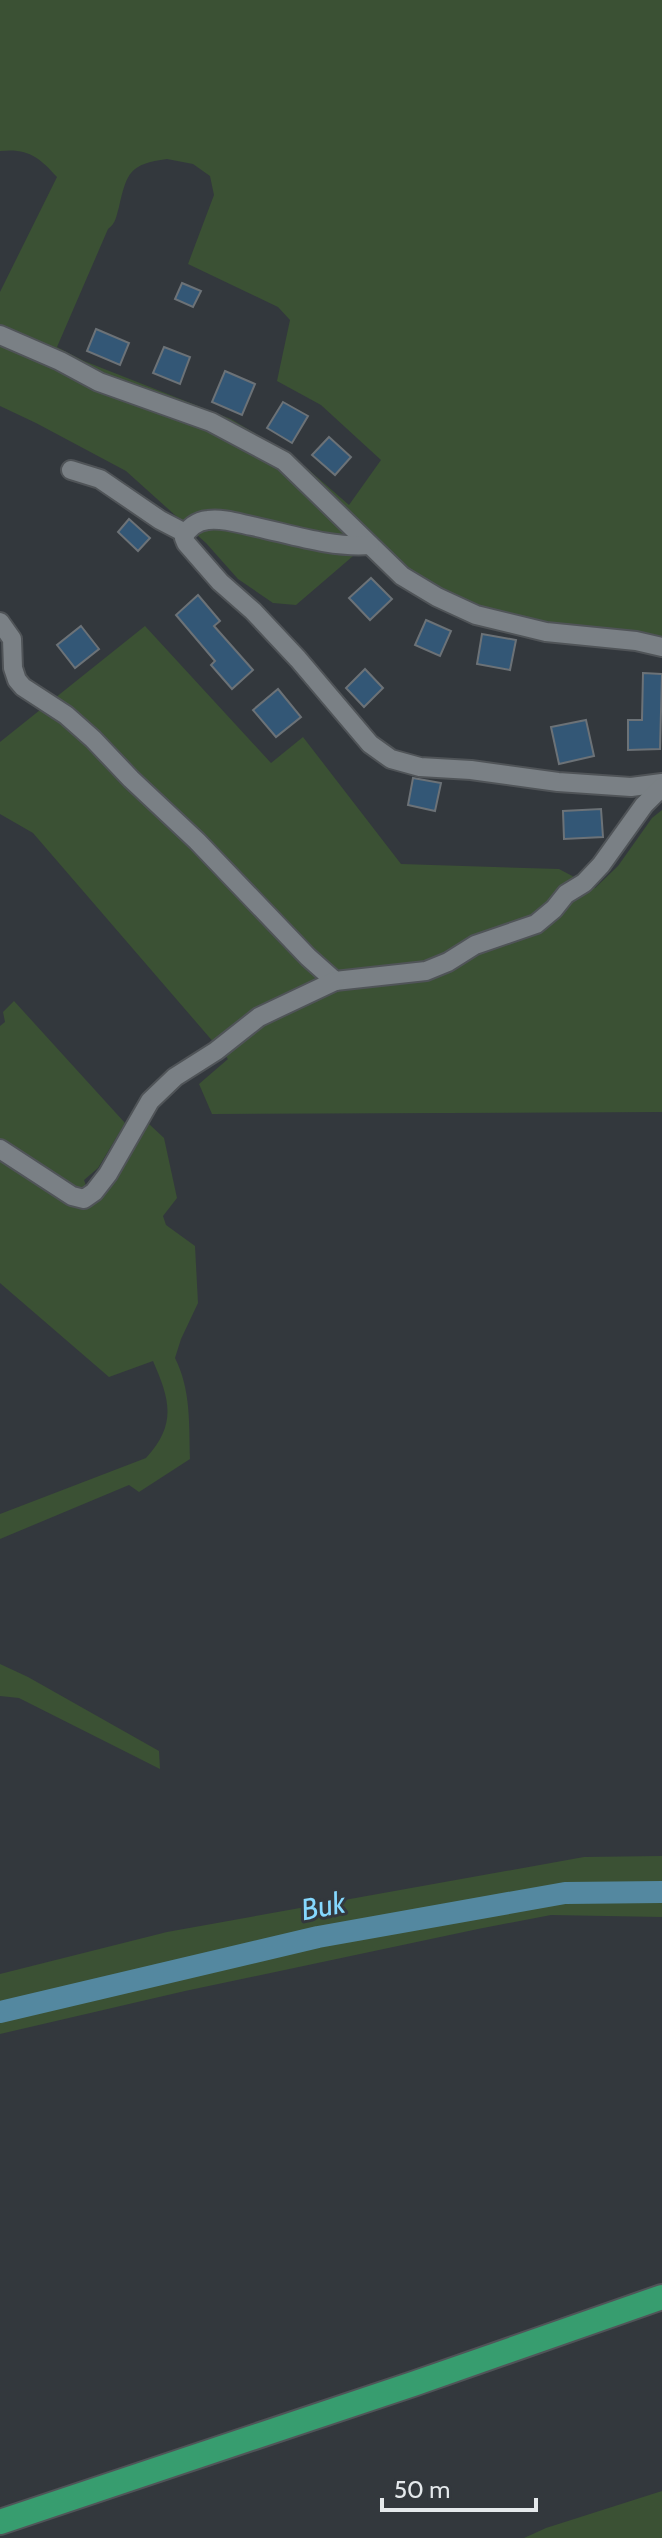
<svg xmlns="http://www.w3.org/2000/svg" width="662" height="2538" font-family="Cabin,sans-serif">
  <rect width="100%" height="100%" fill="#33383d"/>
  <g fill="#3b5134" fill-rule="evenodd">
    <path d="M0,0h662v640c-90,-11 -176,-16 -254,-67 -12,-9 -23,-24 -34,-35l-78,67 -23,-2 -35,-24 -32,-36 -80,-72 -90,-48 -36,-17v-114l57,-115c-18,-20 -29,-29 -57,-26zM167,159l26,5 17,12 4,19 -26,69 90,43 12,13 -13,61 44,24 60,55 -32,45 -55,-48 -63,-38 -147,-58 -27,-14 51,-118c8,-6 8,-12 11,-22 8,-35 11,-43 48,-48z"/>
    <path d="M145,626l126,137 32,-26 98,127 158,5 36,19 23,-22 34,-48 10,-8v302l-450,2 -13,-30 29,-25 -195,-226 -33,-19v-72z"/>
    <path d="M14,1001l111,122 -27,45 -14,12 8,23 13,-9 44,-70 15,14 13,60 -14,18 3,9 29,21 3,57 -17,36 -6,19c16,32 14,65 15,101l-51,33 -10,-7 -129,54v-25l146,-56c31,-34 24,-58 7,-97l-44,16 -109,-94v-257l5,-4 -2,-10z"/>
    <path d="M0,1664l28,13 131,74 1,18 -141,-71 -19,-2z"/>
    <path d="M662,1856v61l-111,-2 -73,14 -293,62 -185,43v-60l167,-42 417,-75z"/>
    <path d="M662,2491v47h-138l22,-10z"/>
  </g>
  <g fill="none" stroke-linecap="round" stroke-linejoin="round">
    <path stroke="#5488a0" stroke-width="22" d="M0,2012l318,-75 247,-44 97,-1"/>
  </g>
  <g fill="#335776" stroke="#6c7277" stroke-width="2">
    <path d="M182,283l19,8 -8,16 -18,-8z"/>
    <path d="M96,329l33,14 -9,22 -33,-14z"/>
    <path d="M164,347l26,10 -10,27 -27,-11z"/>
    <path d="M225,371l30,13 -13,31 -30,-13z"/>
    <path d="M283,402l25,14 -16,27 -25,-15z"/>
    <path d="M329,437l22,20 -16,18 -23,-20z"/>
    <path d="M129,519l21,19 -12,13 -20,-19z"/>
    <path d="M371,578l21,21 -22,21 -21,-22z"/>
    <path d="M198,595l22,26 -6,5 39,44 -21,19 -21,-24 4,-4 -39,-46z"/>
    <path d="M426,620l25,11 -11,25 -25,-11z"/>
    <path d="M81,626l18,23 -24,19 -18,-23z"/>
    <path d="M482,634l34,6 -6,30 -33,-6z"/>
    <path d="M365,669l18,19 -19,19 -18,-19z"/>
    <path d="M643,673l19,1 -2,75 -32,1v-30h14z"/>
    <path d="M278,689l23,28 -25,20 -23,-27z"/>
    <path d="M586,720l8,36 -35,8 -8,-37z"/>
    <path d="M413,778l28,5 -6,28 -27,-6z"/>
    <path d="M601,809l2,28 -39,2 -1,-28z"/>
  </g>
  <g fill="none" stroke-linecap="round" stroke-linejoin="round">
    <defs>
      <g id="minor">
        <path d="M0,335l60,26 39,21 112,40 73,39 118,115 35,21 39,18 70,17 90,9 26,6"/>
        <path d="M71,470l29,9 60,41 25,13"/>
        <path d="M370,545c-40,3 -80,-11 -118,-19 -14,-3 -30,-8 -44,-6 -11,1 -21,8 -24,18l2,5 34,39 33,29 45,48 72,85 21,15 29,8 51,3 87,12 73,5 31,-4"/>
        <path d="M0,622l12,17 1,29 4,12 6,7 43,28 27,24 38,40 66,62 111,116 27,24 91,-10 22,-9 27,-17 61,-21 18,-15 12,-15 18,-11 17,-18 43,-60 18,-18"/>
        <path d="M0,1149l72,47 12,3 10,-7 14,-18 42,-73 25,-24 41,-26 43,-34 76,-36"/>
      </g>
      <path id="primary" d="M0,2522l413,-138 249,-87"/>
    </defs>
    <use href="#minor" stroke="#505458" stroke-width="22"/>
    <use href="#primary" stroke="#505458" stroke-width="28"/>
    <use href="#minor" stroke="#7a8085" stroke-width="18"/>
    <use href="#primary" stroke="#379d6f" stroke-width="24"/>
  </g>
  <g text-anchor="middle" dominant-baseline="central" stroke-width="6" stroke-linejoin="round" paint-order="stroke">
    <g font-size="30" font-style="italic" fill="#85d8fe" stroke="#33383d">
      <text transform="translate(323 1906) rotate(-11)">Buk</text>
    </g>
  </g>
  <path d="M382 2498v12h154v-12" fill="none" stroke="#e5e9ec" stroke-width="4"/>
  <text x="394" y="2498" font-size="24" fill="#e5e9ec" stroke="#33383d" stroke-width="6" paint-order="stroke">50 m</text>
</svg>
